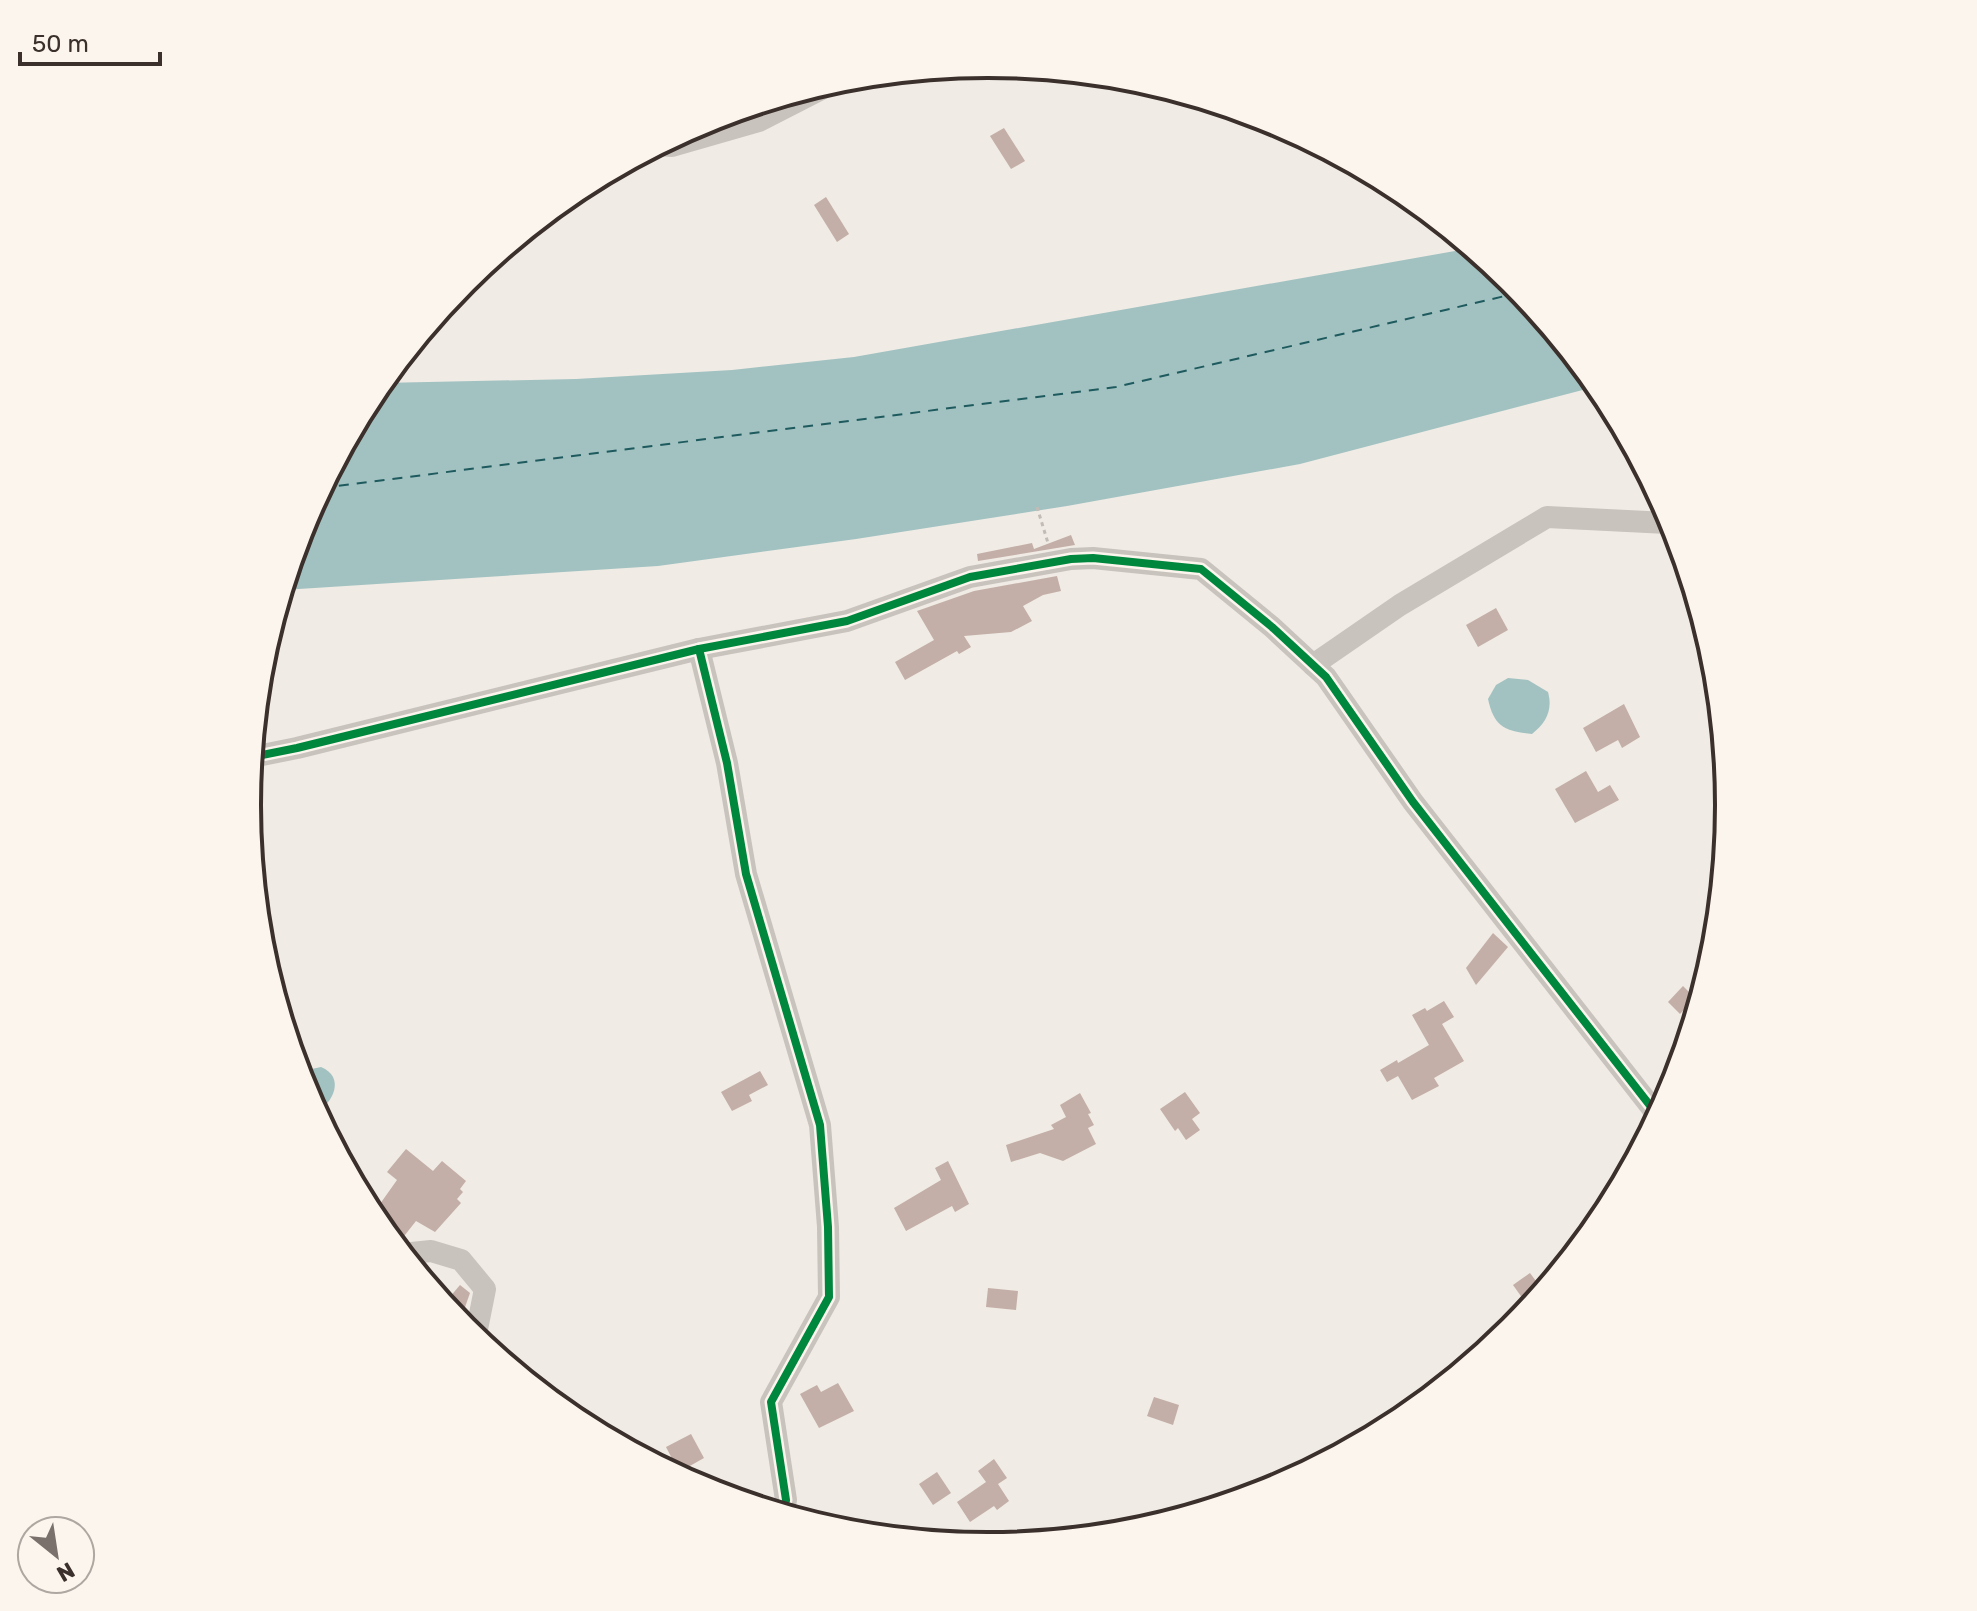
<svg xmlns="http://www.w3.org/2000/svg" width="1977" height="1611" font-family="Rubik,sans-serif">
  <rect width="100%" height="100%" fill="#f0ebe5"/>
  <g fill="#a1c2c1">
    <path d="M1472,248l41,34 85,104 -298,78 -233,42 -211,33 -198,27 -375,24 21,-69 68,-128 9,-10 195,-4 156,-9 122,-13z"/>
    <path d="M1508,678l20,2 20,12c5,18 -2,31 -16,42 -27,-3 -38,-7 -44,-35l8,-14z"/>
    <path d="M321,1067c24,10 13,35 -5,46l-13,-24 -5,-17z"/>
  </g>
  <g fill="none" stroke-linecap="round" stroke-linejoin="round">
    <path stroke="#1f5a5e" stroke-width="2" stroke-dasharray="10 8" stroke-linecap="butt" d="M321,488l795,-101 406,-95"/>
  </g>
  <g fill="#c3afa7">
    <path d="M1004,128l21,33 -14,8 -21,-33z"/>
    <path d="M826,197l23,37 -12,8 -23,-37z"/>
    <path d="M1071,535l4,10 -97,16 -1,-7 55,-11 2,6z"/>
    <path d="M1057,576l4,15 -18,4 -20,11 9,15 -21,11 -47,4 7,11 -12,7 -2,-3 -52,29 -10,-18 39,-22 -17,-29 57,-20z"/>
    <path d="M1496,608l12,22 -30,17 -12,-22z"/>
    <path d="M1624,704l16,33 -18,11 -4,-8 -22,12 -13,-24z"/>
    <path d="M1586,771l12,21 12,-7 9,15 -44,23 -20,-34z"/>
    <path d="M1493,933l15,14 -32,38 -10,-17z"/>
    <path d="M1683,986l12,12 -15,16 -12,-12z"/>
    <path d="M1444,1001l10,16 -12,7 22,37 -30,17 5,8 -27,14 -14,-24 -11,6 -7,-12 17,-10 1,3 31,-18 -17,-30 13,-7 2,3z"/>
    <path d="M760,1071l8,14 -19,10 3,6 -20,10 -11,-19z"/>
    <path d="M1185,1092l15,21 -8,6 8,11 -14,10 -8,-12 -3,3 -15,-22z"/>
    <path d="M1080,1093l11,20 -3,1 6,11 -6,3 8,16 -33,17 -23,-8 -29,9 -5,-17 48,-16 -3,-4 15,-8 -6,-12z"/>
    <path d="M406,1149l27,22 9,-10 24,20 -6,8 3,3 -6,7 4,4 -26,29 -19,-11 -15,19 -8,3 -11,-13 7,-9 -14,-10 22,-31 -10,-8z"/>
    <path d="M948,1161l21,43 -14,8 -3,-6 -46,25 -12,-23 47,-28 -6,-12z"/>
    <path d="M1530,1273l14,19 -14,17 -17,-24z"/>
    <path d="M460,1285l10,8 -6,17 -15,-12z"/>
    <path d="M988,1288l30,3 -2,19 -30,-3z"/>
    <path d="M838,1383l16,28 -35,17 -19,-34 17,-9 4,7z"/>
    <path d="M1154,1397l25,8 -6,20 -26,-9z"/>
    <path d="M691,1434l13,24 -25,14 -13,-25z"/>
    <path d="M994,1459l13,19 -9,6 11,17 -12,9 -3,-4 -24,16 -13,-20 29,-20 -8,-11z"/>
    <path d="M937,1472l14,21 -18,12 -14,-21z"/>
  </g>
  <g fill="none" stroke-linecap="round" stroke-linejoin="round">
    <path stroke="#c2bbb6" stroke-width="3" stroke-dasharray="4 4" stroke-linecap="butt" d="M1037,507l11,36"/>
    <g stroke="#c9c3be" stroke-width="22">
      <path d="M658,145l14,1 87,-25 80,-41"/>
      <path d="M699,649l28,114 19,111 74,251 8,102 1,70 -58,105 15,98"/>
      <path d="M1313,665l87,-60 147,-88 120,6 9,7"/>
      <path d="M252,757l45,-9 402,-99 148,-28 123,-44 101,-18 22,-1 108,11 71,58 54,50 87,125 246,315"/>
      <path d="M402,1254l29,-3 30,9 24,29 -10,50"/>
    </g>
    <defs>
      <g id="cycleway">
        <path d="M699,649l28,114 19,111 74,251 8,102 1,70 -58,105 15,98"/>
        <path d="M252,757l45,-9 402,-99 148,-28 123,-44 101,-18 22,-1 108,11 71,58 54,50 87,125 246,315"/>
      </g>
    </defs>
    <use href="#cycleway" stroke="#fbf5ee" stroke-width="13"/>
    <use href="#cycleway" stroke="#00873e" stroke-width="8"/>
  </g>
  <path d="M0 0H1977V1611H0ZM261 805a727 727 0 1 1 1454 0a727 727 0 1 1-1454 0Z" fill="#fbf5ee" fill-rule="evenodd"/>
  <path fill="none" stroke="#3b302b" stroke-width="4" d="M261 805a727 727 0 1 1 1454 0a727 727 0 1 1-1454 0Z"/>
  <g transform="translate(56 1555) rotate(150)"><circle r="38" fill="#fbf5ee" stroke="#aea6a0" stroke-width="2"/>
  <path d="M0-6L14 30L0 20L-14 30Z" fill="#7a716c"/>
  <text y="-12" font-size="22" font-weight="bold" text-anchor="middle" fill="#3b302b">N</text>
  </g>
  <path d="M20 52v12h140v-12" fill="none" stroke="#3b302b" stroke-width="4"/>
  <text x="32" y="52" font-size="24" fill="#3b302b" stroke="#fbf5ee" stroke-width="6" paint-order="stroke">50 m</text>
</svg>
